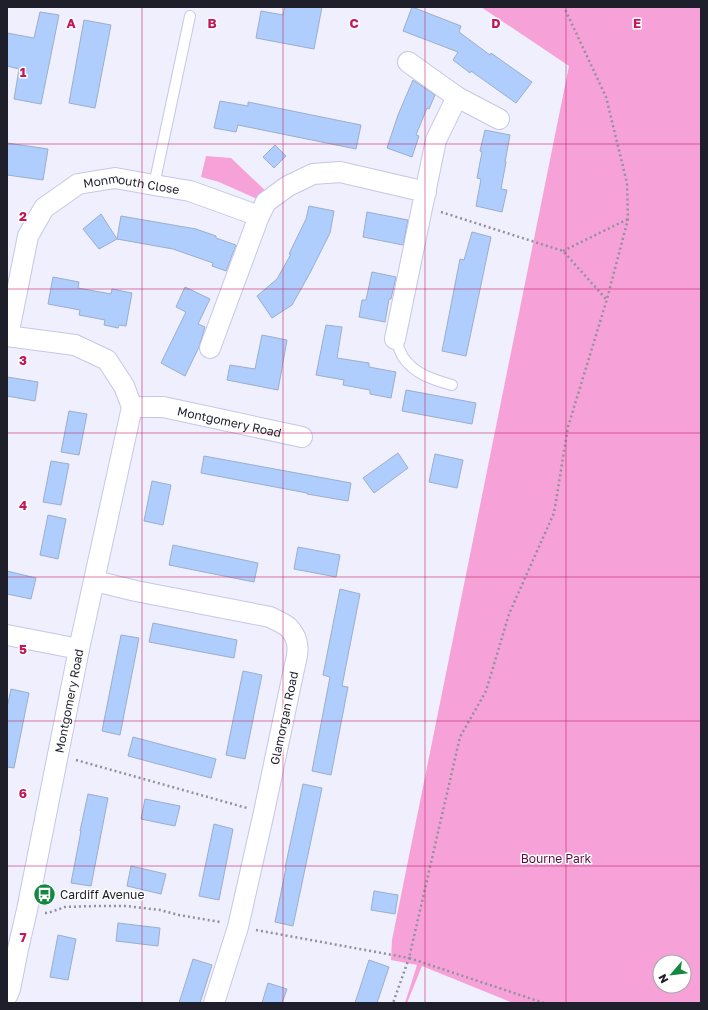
<svg xmlns="http://www.w3.org/2000/svg" width="708" height="1010" font-family="'Golos Text',sans-serif">
  <rect width="100%" height="100%" fill="#efeffe"/>
  <g fill="#f6a2d9" fill-rule="evenodd">
    <path d="M481,7h220v996h-188l-91,-37 -15,37h-2l12,-38 -26,-5 1,-20 177,-874zM660,962h24v24h-24z"/>
    <path d="M206,156l25,2 38,36 -12,5 -38,-17 -18,-5z"/>
  </g>
  <g fill="#afcefd" stroke="#9baecc">
    <path d="M285,7h37l-8,42 -58,-11 5,-27 22,4z"/>
    <path d="M412,7l49,19 -2,6 31,23 1,-2 41,29 -16,21 -45,-32 -1,2 -17,-13 5,-8 -55,-21z"/>
    <path d="M40,12l19,3 -18,89 -27,-5 5,-30 -12,-3v-33l27,5z"/>
    <path d="M84,20l27,5 -16,83 -26,-5z"/>
    <path d="M413,80l22,15 -6,14 -2,-1 -11,27 3,1 -7,21 -25,-9 11,-33z"/>
    <path d="M220,101l28,5v-4l113,23 -5,24 -118,-24 -2,7 -22,-4z"/>
    <path d="M485,130l25,5 -5,27h1l-5,27 6,1 -5,22 -26,-6 5,-27 -4,-1 5,-26 -2,-1z"/>
    <path d="M7,143l41,6 -5,31 -36,-5z"/>
    <path d="M275,145l11,11 -12,12 -11,-11z"/>
    <path d="M309,206l25,5 -4,22 -20,40 -18,32 -20,13 -15,-22 20,-17 14,-25h-2l17,-35z"/>
    <path d="M367,212l41,8 -5,25 -40,-8z"/>
    <path d="M101,214l16,25 -18,10 -16,-20z"/>
    <path d="M121,216l75,13 20,7v2l20,7 -10,26 -14,-5 1,-3 -40,-14 -56,-10z"/>
    <path d="M472,232l19,5 -25,119 -24,-5 18,-92 4,1z"/>
    <path d="M372,272l24,5 -5,22h-2l-4,23 -26,-5 3,-17h4z"/>
    <path d="M53,277l26,5 -1,6 33,6 1,-5 20,4 -6,33 -7,-1 -1,3 -14,-3 1,-5 -26,-5 1,-5 -32,-6z"/>
    <path d="M185,287l25,12 -12,25 7,3 -6,20 -14,29 -24,-13 25,-51 -10,-5z"/>
    <path d="M326,325l16,2 -5,31 32,5v4l27,5 -5,26 -21,-4v-4l-27,-5 1,-5 -28,-5z"/>
    <path d="M262,335l25,5 -9,50 -51,-10 3,-15 25,4z"/>
    <path d="M7,377l31,5 -3,19 -28,-5z"/>
    <path d="M406,390l70,13 -4,21 -70,-13z"/>
    <path d="M69,411l18,3 -8,41 -18,-3z"/>
    <path d="M398,453l10,15 -34,25 -11,-15z"/>
    <path d="M435,454l28,6 -6,28 -28,-6z"/>
    <path d="M204,456l147,27 -3,18 -41,-7v-1l-106,-20z"/>
    <path d="M51,461l18,3 -8,41 -18,-3z"/>
    <path d="M152,481l19,4 -8,40 -19,-4z"/>
    <path d="M48,515l18,4 -8,40 -18,-4z"/>
    <path d="M173,545l85,18 -4,19 -85,-17z"/>
    <path d="M298,547l42,8 -4,22 -42,-8z"/>
    <path d="M7,571l29,7 -5,21 -24,-5z"/>
    <path d="M340,589l20,5 -18,92 6,1 -17,88 -19,-4 18,-94 -7,-2z"/>
    <path d="M153,623l84,17 -3,18 -85,-16z"/>
    <path d="M121,635l18,3 -11,56 -8,41 -18,-4z"/>
    <path d="M243,671l19,4 -17,84 -19,-4z"/>
    <path d="M11,689l18,4 -15,75 -7,-1v-59z"/>
    <path d="M133,737l83,22 -5,19 -83,-22z"/>
    <path d="M303,784l19,4 -29,138 -18,-4 11,-54h-1z"/>
    <path d="M88,794l20,4 -17,88 -20,-3 10,-52h-1z"/>
    <path d="M145,799l35,7 -5,20 -34,-7z"/>
    <path d="M214,824l19,5 -14,71 -20,-4z"/>
    <path d="M131,866l35,8 -5,20 -34,-8z"/>
    <path d="M374,891l24,4 -3,19 -24,-4z"/>
    <path d="M118,923l42,5 -2,18 -42,-5z"/>
    <path d="M58,935l18,4 -8,41 -18,-3z"/>
    <path d="M193,959l19,6 -12,38h-21z"/>
    <path d="M369,960l20,7 -12,36h-22z"/>
    <path d="M268,983l19,6 -5,14h-20z"/>
  </g>
  <g fill="none" stroke-linecap="round" stroke-linejoin="round">
    <defs>
      <g id="lane">
        <path d="M154,185l36,-169"/>
        <path d="M395,339c3,6 5,13 8,18 11,17 31,23 49,28"/>
      </g>
      <g id="street">
        <path d="M408,62l49,35"/>
        <path d="M7,336l68,9 32,15 17,26 8,21 -53,242 -52,261 -9,39 -8,40 -3,7"/>
        <path id="s1" d="M8,336l20,-100 16,-28 34,-24 37,-6 39,7 36,6 69,25"/>
        <path d="M395,339l41,-199 21,-43 42,22"/>
        <path d="M210,348l49,-132 7,-14 22,-16 25,-12 27,-2 86,20"/>
        <path id="s2" d="M132,407h31l139,30"/>
        <path d="M95,581l41,10 134,26c5,3 14,6 19,11 12,13 9,26 5,41l-30,143 -26,115 -24,76"/>
        <path d="M7,635l72,14"/>
      </g>
    </defs>
    <use href="#lane" stroke="#c6c6e8" stroke-width="12"/>
    <use href="#street" stroke="#c6c6e8" stroke-width="22"/>
    <g stroke="#90909e" stroke-width="2.5" stroke-dasharray="2 3" stroke-linecap="butt">
      <path d="M441,212l122,39 43,48"/>
      <path d="M563,251l65,-32"/>
      <path d="M76,760l171,48"/>
      <path d="M45,913h3l17,-6 30,-1h31l34,4 19,5 41,7"/>
      <path d="M256,930l153,28 -16,45"/>
      <path d="M544,1003l-135,-45 51,-221 26,-46 23,-77 45,-101 14,-86 39,-128 21,-80 -1,-36 -21,-86 -42,-90"/>
    </g>
    <use href="#lane" stroke="#fff" stroke-width="10"/>
    <use href="#street" stroke="#fff" stroke-width="20"/>
  </g>
  <path fill="none" stroke="#c2185b" stroke-width="1" stroke-opacity="0.55" d="M142,7v996M283,7v996M425,7v996M566,7v996M7,144h694M7,289h694M7,433h694M7,577h694M7,721h694M7,866h694"/>
  <defs>
    <symbol id="bus-disc" viewBox="-11 -11 22 22"><circle r="9.5" fill="#148841" stroke="#fff"/><path d="M-5-6H5V4H4V6H2V4H-2V6H-4V4H-5ZM-3.5-4V0h7V-4ZM-3.5 1.2v1.5H-2V1.2ZM2 1.2v1.5H3.5V1.2Z" fill="#fff"/></symbol>
  </defs>
  <g fill-rule="evenodd">
    <use href="#bus-disc" x="32" y="882" width="25" height="25"/>
  </g>
  <g text-anchor="middle" dominant-baseline="central" stroke-width="3" stroke-linejoin="round" paint-order="stroke">
    <g font-size="12" fill="#1f1f2c" stroke="#fff">
      <text stroke="none"><textPath href="#s1" startOffset="230">Monmouth Close</textPath></text>
      <text stroke="none"><textPath href="#s2" startOffset="99">Montgomery Road</textPath></text>
      <text transform="translate(69 701) rotate(-79)">Montgomery Road</text>
      <text transform="translate(284 718) rotate(-78)">Glamorgan Road</text>
    </g>
    <g font-size="12" fill="#570b45" stroke="#fff">
      <text x="556" y="858">Bourne Park</text>
    </g>
    <g font-size="12" fill="#1f1f2c" stroke="#fff" text-anchor="start">
      <text x="60" y="894">Cardiff Avenue</text>
    </g>
  </g>
  <g font-size="13" text-anchor="middle" font-weight="bold" fill="#c2185b" stroke="#fff" stroke-width="3" stroke-linejoin="round" paint-order="stroke">
    <text x="71" y="28">A</text>
    <text x="212" y="28">B</text>
    <text x="354" y="28">C</text>
    <text x="496" y="28">D</text>
    <text x="637" y="28">E</text>
    <text x="23" y="77">1</text>
    <text x="23" y="221">2</text>
    <text x="23" y="365">3</text>
    <text x="23" y="510">4</text>
    <text x="23" y="654">5</text>
    <text x="23" y="798">6</text>
    <text x="23" y="942">7</text>
  </g>
  <rect width="708" height="1010" fill="none" stroke="#1f1f2c" stroke-width="16"/>
  <g transform="translate(672 974) rotate(242)"><circle r="19" fill="#ffffff" stroke="#a5a5ab"/>
  <path d="M0-3L7 15L0 10L-7 15Z" fill="#148841"/>
  <text y="-6" font-size="11" font-weight="bold" text-anchor="middle" fill="#1f1f2c">N</text>
  </g>
</svg>
